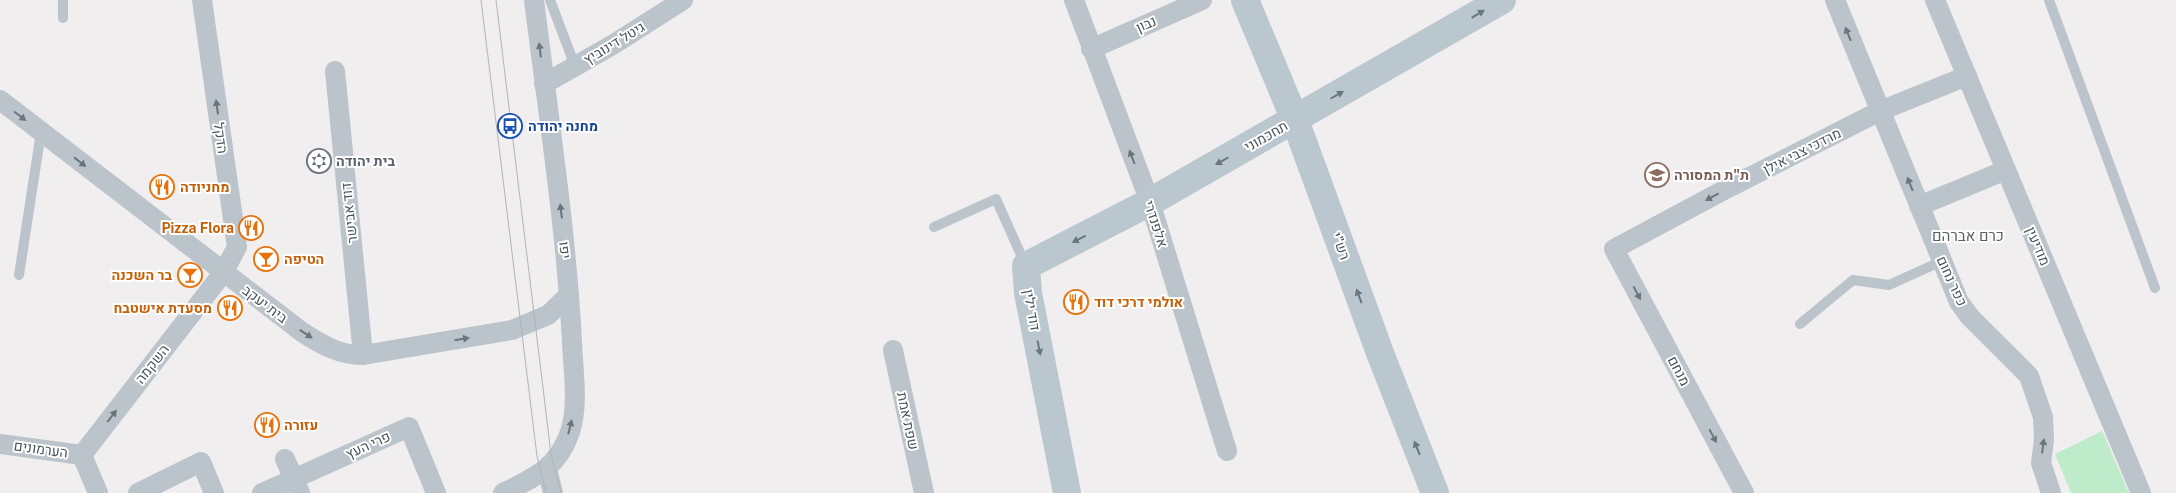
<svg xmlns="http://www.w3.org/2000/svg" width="2176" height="493" font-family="'Public Sans',Heebo,sans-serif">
  <rect width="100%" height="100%" fill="#f0eeee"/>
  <path fill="#beecca" d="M2102,431l27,62h-58l-16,-39z"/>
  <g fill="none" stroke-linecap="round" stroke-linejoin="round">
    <g stroke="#bac4ca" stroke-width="10">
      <path d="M550,0l25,66"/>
      <path d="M2049,0l106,288"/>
      <path d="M63,18v-18"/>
      <path d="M934,227l62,-28 30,67"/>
      <path d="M19,275l22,-143"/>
      <path d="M1800,324l53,-44 36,5 53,-24"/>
    </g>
    <g stroke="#bac4ca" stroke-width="20">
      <path d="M1074,0l76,202 77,249"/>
      <path d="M1835,0l124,302 11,15 59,59 14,41 1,23 -3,23 10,30"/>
      <path d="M1935,0l206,493"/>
      <path d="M1091,49l111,-49"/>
      <path d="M335,71l28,284"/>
      <path d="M544,84l70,-40 69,-44"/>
      <path d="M0,100l302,232c20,13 37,23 61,23l149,-25 36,-15 21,-20"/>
      <path d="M1919,206l87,-36"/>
      <path d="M893,350l31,143"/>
      <path d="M0,444l82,11"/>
      <path d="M82,455l141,-182 14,-26 -35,-247"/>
      <path d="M82,455l16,38"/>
      <path d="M285,459l15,34"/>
      <path d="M547,469l6,24"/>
      <path d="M138,493l63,-31 13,31"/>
      <path d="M262,493l147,-66 27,66"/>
      <path d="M503,493c31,-15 55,-25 67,-61 9,-28 3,-62 2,-90 -6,-115 -24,-228 -38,-342"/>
      <path d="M1744,493l-130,-244 112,-60 154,-78 87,-35"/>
    </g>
    <g stroke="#bac7cf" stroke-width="28">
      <path d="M1245,0l50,120 85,233 55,140"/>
      <path d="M1067,493l-39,-200 -2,-27 124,-64 352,-202"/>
    </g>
    <g stroke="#b0b4b8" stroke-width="1">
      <path d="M481,0l56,456 9,37"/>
      <path d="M496,0l55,454 10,39"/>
    </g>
  </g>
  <defs><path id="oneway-solid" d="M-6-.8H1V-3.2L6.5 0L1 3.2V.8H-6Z" transform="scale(1.25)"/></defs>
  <g fill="#6a767d">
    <use href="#oneway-solid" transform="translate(1478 14) rotate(-31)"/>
    <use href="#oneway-solid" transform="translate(1337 95) rotate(-30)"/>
    <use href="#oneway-solid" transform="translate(1222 161) rotate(150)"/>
    <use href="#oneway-solid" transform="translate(1079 239) rotate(153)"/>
    <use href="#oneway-solid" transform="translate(1359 296) rotate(-110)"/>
    <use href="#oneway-solid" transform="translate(1039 348) rotate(79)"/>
    <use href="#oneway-solid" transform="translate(1417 448) rotate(-112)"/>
  </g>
  <g fill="#6a757c">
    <use href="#oneway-solid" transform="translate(1848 34) rotate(-112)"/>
    <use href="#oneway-solid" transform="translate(540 50) rotate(-97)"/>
    <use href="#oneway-solid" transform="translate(217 107) rotate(-98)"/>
    <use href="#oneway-solid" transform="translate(20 116) rotate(37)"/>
    <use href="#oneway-solid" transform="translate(1132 157) rotate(-111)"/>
    <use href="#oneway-solid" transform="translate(80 162) rotate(38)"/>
    <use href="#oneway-solid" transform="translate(1910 184) rotate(-112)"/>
    <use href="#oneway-solid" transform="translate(1712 197) rotate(151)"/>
    <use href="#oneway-solid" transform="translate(561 211) rotate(-97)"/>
    <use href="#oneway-solid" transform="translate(1637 293) rotate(62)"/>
    <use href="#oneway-solid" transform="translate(306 334) rotate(33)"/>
    <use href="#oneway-solid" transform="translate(462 339) rotate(-9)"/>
    <use href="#oneway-solid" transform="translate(112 416) rotate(-52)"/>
    <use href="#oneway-solid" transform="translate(570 427) rotate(-76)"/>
    <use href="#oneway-solid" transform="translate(1713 436) rotate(62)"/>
    <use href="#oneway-solid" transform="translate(2043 446) rotate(-83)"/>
  </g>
  <defs>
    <symbol id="bus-ring" viewBox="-11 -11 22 22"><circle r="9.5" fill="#fff" stroke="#1a4fb4" stroke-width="1.5"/><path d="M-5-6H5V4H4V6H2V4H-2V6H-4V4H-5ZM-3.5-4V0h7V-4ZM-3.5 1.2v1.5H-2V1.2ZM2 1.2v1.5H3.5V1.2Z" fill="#1a4fb4"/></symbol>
    <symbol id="synagogue-ring" viewBox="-11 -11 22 22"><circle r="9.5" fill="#fff" stroke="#6b7280" stroke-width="1.5"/><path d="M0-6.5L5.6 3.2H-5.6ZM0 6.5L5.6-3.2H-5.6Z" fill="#6b7280"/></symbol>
    <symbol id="school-ring" viewBox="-11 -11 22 22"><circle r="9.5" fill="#fff" stroke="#8d6e63" stroke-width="1.5"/><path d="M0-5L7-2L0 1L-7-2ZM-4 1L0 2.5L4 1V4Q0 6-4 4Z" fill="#8d6e63"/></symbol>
    <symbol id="restaurant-ring" viewBox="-11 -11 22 22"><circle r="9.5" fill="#fff" stroke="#e8710a" stroke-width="1.5"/><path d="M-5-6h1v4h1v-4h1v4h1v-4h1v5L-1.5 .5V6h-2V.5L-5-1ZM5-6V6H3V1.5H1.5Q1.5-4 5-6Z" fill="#e8710a"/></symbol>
    <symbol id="bar-ring" viewBox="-11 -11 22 22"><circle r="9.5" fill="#fff" stroke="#e8710a" stroke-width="1.5"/><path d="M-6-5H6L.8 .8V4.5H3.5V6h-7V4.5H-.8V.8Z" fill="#e8710a"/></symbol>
  </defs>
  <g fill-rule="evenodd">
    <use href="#bus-ring" x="496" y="112" width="28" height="28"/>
    <use href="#synagogue-ring" x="305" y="147" width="28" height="28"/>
    <use href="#school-ring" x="1643" y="161" width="28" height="28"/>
    <use href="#restaurant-ring" x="148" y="173" width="28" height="28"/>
    <use href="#restaurant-ring" x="237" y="214" width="28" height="28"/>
    <use href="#bar-ring" x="252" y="245" width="28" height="28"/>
    <use href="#bar-ring" x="176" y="261" width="28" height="28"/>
    <use href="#restaurant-ring" x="1062" y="288" width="28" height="28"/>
    <use href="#restaurant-ring" x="216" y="294" width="28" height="28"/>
    <use href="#restaurant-ring" x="253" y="411" width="28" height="28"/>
  </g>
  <g text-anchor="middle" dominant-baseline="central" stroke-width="4" stroke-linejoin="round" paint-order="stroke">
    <g font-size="14" fill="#47535a" stroke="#fff">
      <text transform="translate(1146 24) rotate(-24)">נבון</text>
      <text transform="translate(614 43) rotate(-31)">גיטל דינוביץ</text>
      <text transform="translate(1266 136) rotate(-30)">תחכמוני</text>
      <text transform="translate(221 138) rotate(82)">הדקל</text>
      <text transform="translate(1802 151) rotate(-27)">מרדכי צבי אילן</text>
      <text transform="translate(349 213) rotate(-96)">דוד אבישר</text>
      <text transform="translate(1156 224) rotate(72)">אלפנדרי</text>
      <text transform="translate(1341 246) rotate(70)">רש"י</text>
      <text transform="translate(2038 246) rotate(67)">מודיעין</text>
      <text transform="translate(565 250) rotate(83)">יפו</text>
      <text transform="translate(1952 281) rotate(65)">כפר נחום</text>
      <text transform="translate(265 304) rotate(37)">בית יעקב</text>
      <text transform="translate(1032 310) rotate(80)">דוד ילין</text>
      <text transform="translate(152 364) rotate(-52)">השקמה</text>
      <text transform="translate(1679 371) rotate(62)">מנחם</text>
      <text transform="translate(908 421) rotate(78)">שפת אמת</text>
      <text transform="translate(368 445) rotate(-24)">פרי העץ</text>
      <text transform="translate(41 449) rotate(8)">הערמונים</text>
    </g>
    <g font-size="14" font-weight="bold" fill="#164399" stroke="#fff" text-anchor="start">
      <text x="528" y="126">מחנה יהודה</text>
    </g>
    <g font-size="14" font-weight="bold" fill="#5b616d" stroke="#fff" text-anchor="start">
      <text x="336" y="161">בית יהודה</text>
    </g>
    <g font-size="14" font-weight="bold" fill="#785e54" stroke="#fff" text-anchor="start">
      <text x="1674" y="175">ת"ת המסורה</text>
    </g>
    <g font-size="14" font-weight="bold" fill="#c56008" stroke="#fff" text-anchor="start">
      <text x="180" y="187">מחניודה</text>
      <text x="234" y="228" text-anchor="end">Pizza Flora</text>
      <text x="284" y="259">הטיפה</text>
      <text x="172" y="275" text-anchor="end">בר השכנה</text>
      <text x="1094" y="302">אולמי דרכי דוד</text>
      <text x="212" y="308" text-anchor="end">מסעדת אישטבח</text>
      <text x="284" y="425">עזורה</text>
    </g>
    <g font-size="15" fill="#5b5f62" stroke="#fff">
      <text x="1968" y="235">כרם אברהם</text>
    </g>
  </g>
</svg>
